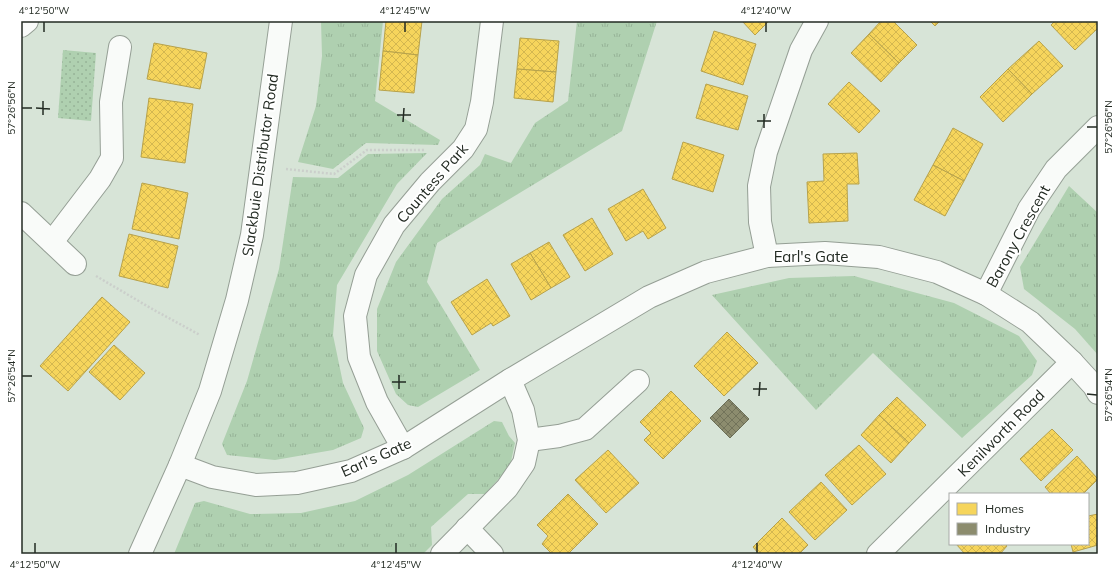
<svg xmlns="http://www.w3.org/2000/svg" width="1119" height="575" font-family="Mulish,sans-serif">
  <defs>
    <pattern id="grass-tufts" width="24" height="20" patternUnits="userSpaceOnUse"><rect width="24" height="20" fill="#afd0b0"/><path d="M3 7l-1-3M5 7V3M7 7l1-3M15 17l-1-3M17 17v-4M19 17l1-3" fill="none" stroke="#96b397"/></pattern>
    <pattern id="park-dots" width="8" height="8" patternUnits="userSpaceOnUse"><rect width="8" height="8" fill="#afd0b0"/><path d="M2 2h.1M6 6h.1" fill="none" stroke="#96b397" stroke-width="1.8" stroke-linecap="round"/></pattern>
    <pattern id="homes-cross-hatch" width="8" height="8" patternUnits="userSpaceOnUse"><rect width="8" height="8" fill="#f6d55c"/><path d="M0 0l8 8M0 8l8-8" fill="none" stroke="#d3b750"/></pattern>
    <pattern id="industry-cross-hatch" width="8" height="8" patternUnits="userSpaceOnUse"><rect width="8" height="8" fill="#8c8c6e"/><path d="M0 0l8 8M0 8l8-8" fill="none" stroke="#72735a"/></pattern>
  </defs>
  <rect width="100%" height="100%" fill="#d7e4d7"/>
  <g fill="url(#grass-tufts)">
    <path d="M321,21h62l-8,80 65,39 -2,5 -72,-2 -33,26 -35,-7 18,-56 6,-50z"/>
    <path d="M577,21h80l-35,110 -185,112 -10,39 53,88 -62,37 -10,-2 -12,-11 -19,-43v-42l19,-47 46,-63 38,-34 5,-11 26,9 24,-40 33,-22z"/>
    <path d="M427,153l-30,31 -60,101 -4,50 10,48 21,45 -3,10 -28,12 -58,10 -48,-5 -5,-11 25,-63 32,-112 14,-92 45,1 30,-24z"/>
    <path d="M1069,186l29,27v142l-23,-26 -51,-40 -4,-22z"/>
    <path d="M854,276l100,27 65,33 18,25 -5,14 -70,63 -89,-85 -57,57 -104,-115 77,-17z"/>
    <path d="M494,421l8,1 7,14 6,7 -5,23 -25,28h-17l-37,33 1,18 -9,9h-249l21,-51 9,-2 46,13 51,-1 54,-12 53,-26z"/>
  </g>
  <path fill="url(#park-dots)" d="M63,50l33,3 -5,68 -33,-3z"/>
  <g fill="url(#homes-cross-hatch)" stroke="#b7a24b">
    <path d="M386,21h36l-4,34 -35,-4z"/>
    <path d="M742,21h27l-14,14z"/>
    <path d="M881,21h12l24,24 -18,18 -30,-29z"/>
    <path d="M930,21h10l-5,5z"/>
    <path d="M1055,21h43v7l-23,22 -24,-25z"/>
    <path d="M714,31l42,13 -13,41 -42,-14z"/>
    <path d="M869,34l30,29 -18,19 -30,-29z"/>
    <path d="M520,38l39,3 -3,31 -39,-3z"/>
    <path d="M1039,41l24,25 -31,28 -24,-25z"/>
    <path d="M154,43l53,10 -7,36 -53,-10z"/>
    <path d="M383,51l35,4 -4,38 -35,-3z"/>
    <path d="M517,69l39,3 -3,30 -39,-4z"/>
    <path d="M1008,69l24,25 -29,28 -23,-25z"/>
    <path d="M849,82l31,29 -21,22 -31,-29z"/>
    <path d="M706,84l42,12 -10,34 -42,-12z"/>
    <path d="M149,98l44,6 -8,59 -44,-6z"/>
    <path d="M953,128l30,16 -19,37 -31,-16z"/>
    <path d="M683,142l41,13 -11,37 -41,-13z"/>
    <path d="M857,153l2,31h-12l1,37 -39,2 -2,-41 17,-1 -1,-27z"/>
    <path d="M933,165l31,16 -19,35 -31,-16z"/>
    <path d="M142,183l46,10 -9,46 -47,-10z"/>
    <path d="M643,189l23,39 -18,11 -5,-8 -17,10 -18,-32z"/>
    <path d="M592,218l21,36 -28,17 -22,-36z"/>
    <path d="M129,234l49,12 -10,42 -49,-12z"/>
    <path d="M549,242l21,35 -19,11 -21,-35z"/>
    <path d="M530,253l21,35 -20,12 -20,-36z"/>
    <path d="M487,279l23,37 -17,10 -2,-3 -19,12 -21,-33z"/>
    <path d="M102,297l28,25 -62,69 -28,-25z"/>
    <path d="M727,332l31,31 -34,33 -30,-30z"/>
    <path d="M114,345l31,28 -25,27 -31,-28z"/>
    <path d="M671,391l30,30 -38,38 -19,-19 7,-7 -11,-11z"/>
    <path d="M897,397l29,28 -17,18 -30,-28z"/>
    <path d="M879,415l30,28 -18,20 -30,-28z"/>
    <path d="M1052,429l21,21 -32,31 -21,-22z"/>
    <path d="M859,445l27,29 -34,31 -27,-30z"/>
    <path d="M608,450l31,33 -33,30 -31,-33z"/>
    <path d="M1077,456l21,23 -15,15h-32l-6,-7z"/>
    <path d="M821,482l26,28 -32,30 -26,-28z"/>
    <path d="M568,494l30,30 -30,30h-16l-10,-10 6,-8 -11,-11z"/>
    <path d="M1098,514v31l-25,7 -2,-8h17v-28z"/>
    <path d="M782,518l26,27 -9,9h-40l-6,-7z"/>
    <path d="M956,544h49l2,2 -7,8h-35z"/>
  </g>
  <path fill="url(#industry-cross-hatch)" stroke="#6c6f58" d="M729,399l20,20 -19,19 -20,-20z"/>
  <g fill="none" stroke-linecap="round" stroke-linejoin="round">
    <defs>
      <g id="minor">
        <path d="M21,26l6,-5"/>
        <path d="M21,213l54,51"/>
        <path d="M52,242l48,-63 12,-21 -1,-56 9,-55"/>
        <path d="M767,256l-7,-34 -1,-36 7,-34 35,-102 16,-29"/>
        <path d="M986,294l43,-85 27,-40 42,-42"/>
        <path d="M529,440l30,-4 26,-7 53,-48"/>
        <path d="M403,448l-26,-46 -18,-45 -4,-41 11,-41 28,-50 36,-43 33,-33 13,-20 6,-27 10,-81"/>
        <path d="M180,465l32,12 44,8 41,-2 54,-12 52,-23 107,-68 139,-83 57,-25 61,-16 58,-3 54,4 58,15 49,22 44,28 42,40 22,24 4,7"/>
        <path d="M467,528l25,26"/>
        <path d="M140,554l40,-89 30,-74 27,-91 15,-65 29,-214"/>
        <path d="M442,554l65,-66 17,-25 5,-23 -6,-30 -13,-30"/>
        <path d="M878,554l194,-192"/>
      </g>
    </defs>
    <use href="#minor" stroke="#959f95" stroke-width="24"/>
    <g stroke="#cbcfcb" stroke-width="2.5" stroke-dasharray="2 2" stroke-linecap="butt">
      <path d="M286,169l48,5 33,-24h58"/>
      <path d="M96,276l58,34 46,25"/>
    </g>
    <use href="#minor" stroke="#f9fbf9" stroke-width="22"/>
  </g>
  <path fill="none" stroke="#232b23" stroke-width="1.5" d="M44,32v-10M405,32v-10M766,32v-10M22,108h10M36,108l14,1M43,115v-14M397,115h14M757,121h14M403,122l1,-14M1087,127h10M764,128v-14M22,376h10M392,382h14M399,389v-14M753,389h14M1087,394l10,1M759,396l1,-14M35,553v-10M396,553v-10M757,553v-10"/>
  <g text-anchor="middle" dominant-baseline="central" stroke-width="4" stroke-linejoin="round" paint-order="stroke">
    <g font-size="15" fill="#232b23" stroke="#fff">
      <text transform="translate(260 165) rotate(-82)">Slackbuie Distributor Road</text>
      <text transform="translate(432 183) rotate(-49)">Countess Park</text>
      <text transform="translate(1018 236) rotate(-61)">Barony Crescent</text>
      <text x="811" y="256">Earl's Gate</text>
      <text transform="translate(1001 433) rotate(-45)">Kenilworth Road</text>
      <text transform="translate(376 457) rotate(-24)">Earl's Gate</text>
    </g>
  </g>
  <rect width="1119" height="575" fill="none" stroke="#ffffff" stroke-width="44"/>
  <rect x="949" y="493" width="140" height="52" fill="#ffffff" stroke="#a7aaa7"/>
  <rect x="957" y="503" width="20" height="12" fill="#f6d55c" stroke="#a7aaa7"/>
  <text x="985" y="513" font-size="12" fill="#232b23">Homes</text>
  <rect x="957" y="523" width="20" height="12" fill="#8c8c6e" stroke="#a7aaa7"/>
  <text x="985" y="533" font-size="12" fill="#232b23">Industry</text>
  <rect x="22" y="22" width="1075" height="531" fill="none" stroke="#232b23" stroke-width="1.5"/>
  <g font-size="10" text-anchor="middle" fill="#232b23">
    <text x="44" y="14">4°12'50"W</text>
    <text x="405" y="14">4°12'45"W</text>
    <text x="766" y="14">4°12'40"W</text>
    <text transform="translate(11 108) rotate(-90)" y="4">57°26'56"N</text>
    <text transform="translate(1108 127) rotate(-90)" y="4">57°26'56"N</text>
    <text transform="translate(11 376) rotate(-90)" y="4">57°26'54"N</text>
    <text transform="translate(1108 395) rotate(-90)" y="4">57°26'54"N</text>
    <text x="35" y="568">4°12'50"W</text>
    <text x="396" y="568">4°12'45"W</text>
    <text x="757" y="568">4°12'40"W</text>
  </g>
</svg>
